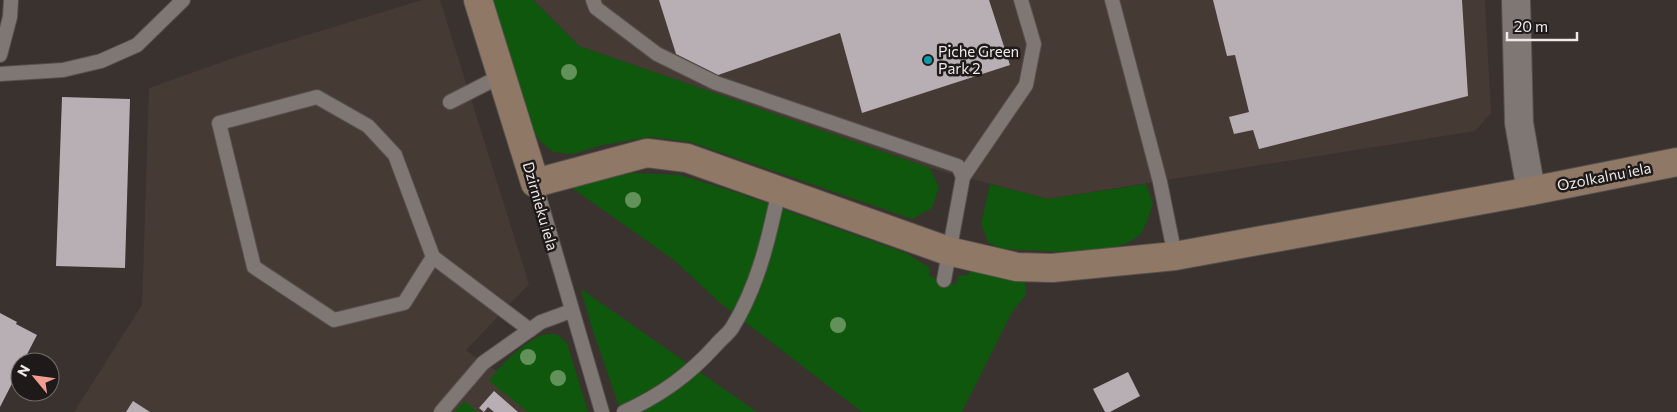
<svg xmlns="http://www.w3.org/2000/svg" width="1677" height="412" font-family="Commissioner,sans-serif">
  <rect width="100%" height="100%" fill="#39322f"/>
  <g fill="#463a34">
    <path d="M422,0h18l89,284 -63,66 17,13 53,30 17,19h-479l68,-107 7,-217 93,-33z"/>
    <path d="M533,0h952l6,113 -16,18 -427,68 -118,-31 -351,-122z"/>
  </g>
  <g fill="#0f570c">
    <path d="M490,0h43l46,46 351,122 9,20 -7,20 -20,11 -222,-77 -40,-5 -47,8 -30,9 -20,-2 -14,-12 -11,-19z"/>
    <path d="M630,173l50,2 55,17 171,61 24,15 -1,8 27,9 2,-9 10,-1 2,-6 55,10 1,16 -14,17 -50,100h-100l-143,-110 -45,-42 -102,-72z"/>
    <path d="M990,184l58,15 98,-15 7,19 -6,19 -7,13 -12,8 -31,10 -96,-4 -13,-7 -7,-18z"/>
    <path d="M581,289l176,123h-136l-29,-84z"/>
    <path d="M556,334l11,9 21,69h-60l-39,-31c12,-17 32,-36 51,-45 5,-2 11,-2 16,-2z"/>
    <path d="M465,401l12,11h-23z"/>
  </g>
  <g fill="#b7afb4">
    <path d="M659,0h330l21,65 -148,48 -22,-80 -122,42 -42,-21z"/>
    <path d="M1213,0h249l6,96 -209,53 -6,-19 -19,4 -5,-17 20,-5 -14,-57 -8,1z"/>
    <path d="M62,97l68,2 -5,169 -69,-2z"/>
    <path d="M0,313l17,9 -1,2 21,11 -14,27h-3v6l-20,39z"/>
    <path d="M1128,372l12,24 -30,16h-5l-12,-23z"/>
    <path d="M494,391l24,21h-24l-6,-5 -4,5 -5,-4z"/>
    <path d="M133,401l17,11h-24z"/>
  </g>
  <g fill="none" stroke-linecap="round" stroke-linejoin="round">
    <defs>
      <g id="lane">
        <path d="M593,0l3,8 61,46 59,29 242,83 5,11"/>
        <path d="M1112,0l48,182 15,74"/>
        <path d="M0,55l10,-38 1,-17"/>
        <path d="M0,74l63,-4 38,-9 36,-16 46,-45"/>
        <path d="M317,97l51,29 27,29 38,102 -29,46 -70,17 -80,-53 -35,-144z"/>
        <path d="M450,102l51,-26"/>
        <path d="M535,183l67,229"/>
        <path d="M433,257l97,73"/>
        <path d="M944,280l19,-103 63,-92 8,-41 -13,-44"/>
        <path d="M441,412l42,-49 58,-41 30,-11"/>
        <path d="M624,412c37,-17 65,-37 92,-67 5,-6 12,-11 16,-17 26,-42 37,-90 47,-138"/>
      </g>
      <path id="street" d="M1516,0l3,123 12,68"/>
      <path id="secondary" d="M478,0l57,183 112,-30 40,5 261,93 69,16 35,1 123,-12 356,-65 146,-29"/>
    </defs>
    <use href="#lane" stroke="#56504d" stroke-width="16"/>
    <use href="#street" stroke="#56504d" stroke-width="30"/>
    <use href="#secondary" stroke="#56504d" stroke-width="30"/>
    <use href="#lane" stroke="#7f7773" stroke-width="14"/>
    <use href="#street" stroke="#7f7773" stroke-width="28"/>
    <use href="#secondary" stroke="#907867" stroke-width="28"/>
  </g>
  <g fill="#62915a">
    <circle cx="569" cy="72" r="8"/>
    <circle cx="633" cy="200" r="8"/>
    <circle cx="838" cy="325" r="8"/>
    <circle cx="528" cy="357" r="8"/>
    <circle cx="558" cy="378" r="8"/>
  </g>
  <circle fill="#0f9aa8" stroke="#1e1a19" stroke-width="2" cx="928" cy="60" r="5"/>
  <g text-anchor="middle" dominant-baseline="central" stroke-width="5" stroke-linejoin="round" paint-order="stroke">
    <g font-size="15" fill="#efeae8" stroke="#1e1a19" text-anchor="start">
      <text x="938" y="51">Piche Green<tspan x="938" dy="17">Park 2</tspan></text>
    </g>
    <g font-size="15" fill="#efeae8" stroke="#1e1a19">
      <text transform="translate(1604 176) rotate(-11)">Ozolkalnu iela</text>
      <text transform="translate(541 206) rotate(74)">Dzirnieku iela</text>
    </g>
  </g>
  <g transform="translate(35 377) rotate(299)"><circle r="24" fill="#1e1a19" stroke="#726d6c"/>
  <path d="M0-4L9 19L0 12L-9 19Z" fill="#f59c92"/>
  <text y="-8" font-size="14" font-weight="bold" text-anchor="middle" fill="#efeae8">N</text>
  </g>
  <path d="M1507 32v8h70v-8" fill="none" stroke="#efeae8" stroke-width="2.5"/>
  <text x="1514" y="32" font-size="15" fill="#efeae8" stroke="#1e1a19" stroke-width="4" paint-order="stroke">20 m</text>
</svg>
